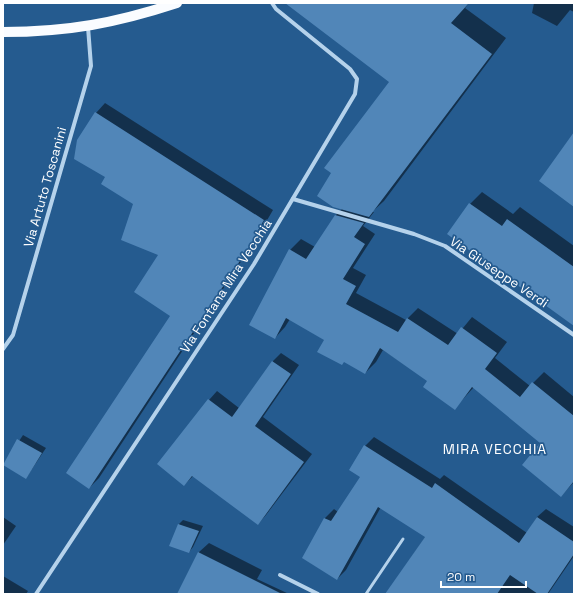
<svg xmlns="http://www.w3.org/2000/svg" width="577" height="597" font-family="'Space Grotesk',sans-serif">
  <rect width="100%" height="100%" fill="#255b8f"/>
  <g fill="#0007">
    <path d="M296,3h173l-4,5 41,30 -122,163 -12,11h2l-11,14 12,8 -22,34 13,7 -10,18 50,27 12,-12 40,26 14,-17 35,25 -12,16 35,28 14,-14 30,25v85l-13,14 -19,-53 -68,-56 -20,22 -25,-28 -46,-31 -7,12 -11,11 -40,-33 -35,-21 -5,8 -10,11 15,-88 11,-11 14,8 21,-32 6,-6 48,-128z"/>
    <path d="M534,3h40v9l-4,-2 -13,16 -25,-13z"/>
    <path d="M105,103l168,107 -7,12h1l-168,256 -10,10 83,-173 -12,-61 -26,-50 -27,-27 -11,-64z"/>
    <path d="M482,192l31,22 7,-7 54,39v79l-104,-121z"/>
    <path d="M281,353l18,12 -36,52 49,37 -46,61 -8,9 -65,-48 -9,9 25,-85 8,-9 22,17 34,-47z"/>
    <path d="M23,435l23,13 -20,30 -22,-14z"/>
    <path d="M374,437l66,42 4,-4 83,58 10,-16 9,-8 28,18v29l-26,38h-162l40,-58 -45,-29 -35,63 -9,9 -34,-21 22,-40 9,-9 4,3 23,-35 4,-31z"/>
    <path d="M3,517l13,9 -13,19z"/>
    <path d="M183,520l20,6 -10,21 -4,5 -10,-28z"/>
    <path d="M209,543l53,27 -5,9 32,15h-111l21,-42z"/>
    <path d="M3,576l25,15 -2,3h-23z"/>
  </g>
  <g fill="#5186b8">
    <path d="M285,3h184l-18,20 41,31 -123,163 -36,-10 -16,-11 14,-23 -7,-5 65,-86z"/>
    <path d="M95,112l169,108 -7,12h2l-170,257 -23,-16 104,-157 -36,-24 24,-37 -37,-15 12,-36 -32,-20 4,-7 -31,-18 3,-19z"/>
    <path d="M574,132v75l-35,-26z"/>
    <path d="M469,203l33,23 5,-7 67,48v59l-127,-92z"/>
    <path d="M335,215l29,8 -10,14 11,7 -22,35 13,7 -10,18 52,28 9,-14 41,27 13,-18 36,26 -12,16 35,28 12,-15 42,34v65l-13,16 -39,-32 18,-22 -68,-56 -17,23 -32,-23 4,-6 -47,-33 -15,26 -21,-12 -2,3 -25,-13 7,-12 -38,-22 -11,21 -26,-14 40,-76 17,10z"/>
    <path d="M272,361l19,13 -36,52 49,36 -46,63 -66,-49 -8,10 -27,-22 51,-65 24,18z"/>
    <path d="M17,439l25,14 -16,26 -23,-14z"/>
    <path d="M364,445l68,43 3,-5 84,60 18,-26 37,25v12l-27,40h-9l-28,-19 -13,19h-112l40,-57 -47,-30 -41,73 -35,-22 22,-40 7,3 29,-44 -11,-7z"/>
    <path d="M178,524l21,7 -10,22 -20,-7z"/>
    <path d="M198,552l84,42h-105z"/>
  </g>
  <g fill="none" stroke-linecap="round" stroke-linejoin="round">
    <path stroke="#b5d2eb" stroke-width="3" d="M366,594l37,-55"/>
    <g stroke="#b5d2eb" stroke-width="4">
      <path d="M293,199l121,35 31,12 129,89"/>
      <path d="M3,349l10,-14 78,-269 -3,-39"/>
      <path d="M280,575l38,19"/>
      <path d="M36,594l218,-330 101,-170 2,-15 -7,-10 -74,-60 -4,-6"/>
    </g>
    <path stroke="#fafcff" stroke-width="10" d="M3,32c65,0 113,-9 174,-29"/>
  </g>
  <g text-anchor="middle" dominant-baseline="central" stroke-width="3.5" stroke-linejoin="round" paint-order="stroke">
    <g font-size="13" fill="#fff" stroke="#255b8f">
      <text transform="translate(45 187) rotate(-74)">Via Artuto Toscanini</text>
      <text transform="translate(499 272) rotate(34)">Via Giuseppe Verdi</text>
      <text transform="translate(226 286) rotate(-57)">Via Fontana Mira Vecchia</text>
    </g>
    <g font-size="14" letter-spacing="1" fill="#fff" stroke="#255b8f">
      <text x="495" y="449">MIRA VECCHIA</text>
    </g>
  </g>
  <rect width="577" height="597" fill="none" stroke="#ffffff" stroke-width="8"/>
  <path d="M441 581v6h85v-6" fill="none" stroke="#ffffff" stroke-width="2"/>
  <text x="447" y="581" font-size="12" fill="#ffffff" stroke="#255b8f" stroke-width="3" paint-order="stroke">20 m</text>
</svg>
